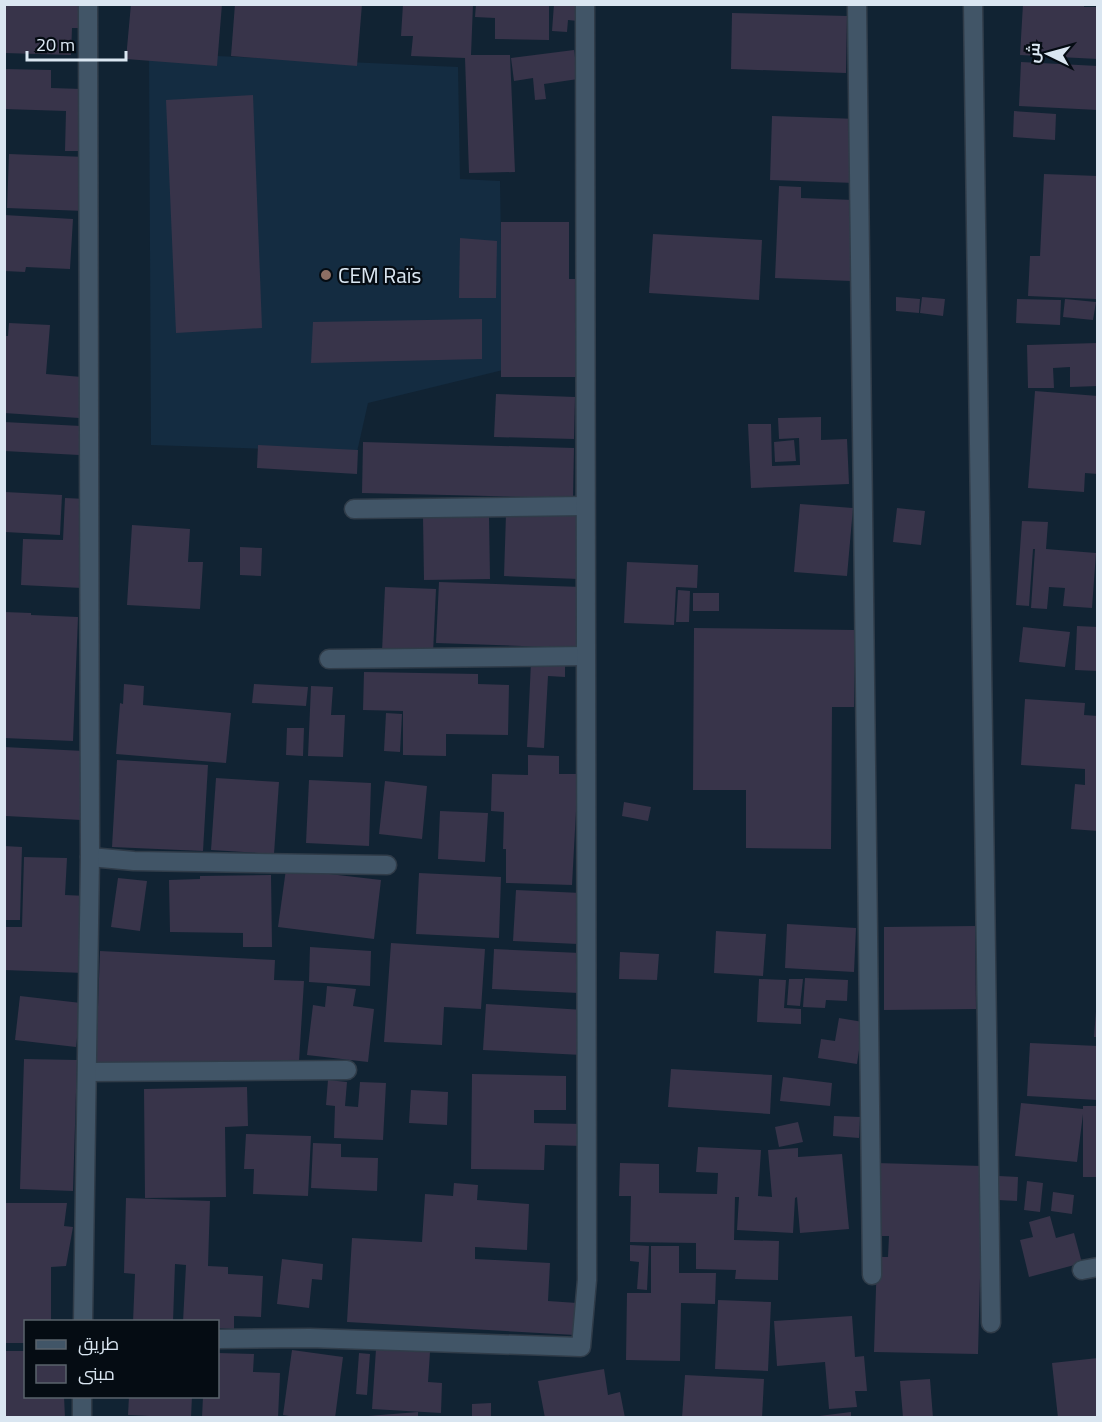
<svg xmlns="http://www.w3.org/2000/svg" width="1102" height="1422" font-family="Georgia,Cairo,serif">
  <rect width="100%" height="100%" fill="#112333"/>
  <path fill="#142c41" d="M149,53l309,14 2,112 40,2 3,189 -135,33 -11,49 -206,-7z"/>
  <g fill="#38344a">
    <path d="M4,4h81l-1,24h-12l-1,27 -67,-2z"/>
    <path d="M131,4h91l-5,62 -91,-7z"/>
    <path d="M235,4h127l-5,62 -126,-10z"/>
    <path d="M403,4h70l-2,51h39l5,117 -46,1 -4,-115 -54,-2 2,-20h-12z"/>
    <path d="M476,4h73v36l-54,-1v-21l-20,-1z"/>
    <path d="M554,4h24v17l-10,-1 -1,12 -15,-1z"/>
    <path d="M1023,4h61v3h14v52l-78,-4z"/>
    <path d="M732,13l115,3 -1,57 -115,-4z"/>
    <path d="M574,50l4,29 -34,5 2,15 -11,1 -2,-22 -19,3 -3,-23z"/>
    <path d="M1021,62l77,4v44l-79,-4z"/>
    <path d="M4,69l47,1v18l31,1 -2,62h-15l1,-40 -62,-2z"/>
    <path d="M253,95l9,233 -86,5 -10,-233z"/>
    <path d="M1014,111l42,3 -1,26 -42,-3z"/>
    <path d="M772,116l86,3 -3,64 -85,-3z"/>
    <path d="M9,154l77,3 -2,54 -77,-3z"/>
    <path d="M1044,174l54,2 -2,123 -68,-3 2,-40h10z"/>
    <path d="M779,186l22,1v11l53,2 -3,81 -76,-3z"/>
    <path d="M4,215l69,4 -3,50 -44,-2 -1,5 -21,-1z"/>
    <path d="M501,222h68v57h11v98h-79z"/>
    <path d="M653,234l109,6 -3,60 -110,-7z"/>
    <path d="M460,238l37,3 -1,57h-37z"/>
    <path d="M896,297l24,2 -1,14 -23,-2z"/>
    <path d="M922,297l23,2 -2,17 -23,-3z"/>
    <path d="M1017,299l44,1 -1,25 -44,-2z"/>
    <path d="M1065,299l31,3 -3,18 -30,-3z"/>
    <path d="M482,319v40l-171,4 2,-41z"/>
    <path d="M9,323l41,2 -4,49 36,3 -3,41 -75,-5v-77h4z"/>
    <path d="M1098,343v43l-28,1v-20l-17,1 1,20h-26l-1,-43z"/>
    <path d="M1035,391l63,5v78l-13,-1 -1,19 -56,-4z"/>
    <path d="M496,394l79,3 -1,42 -80,-2z"/>
    <path d="M821,417v23l26,-1 2,45 -98,4 -3,-64h23l1,42 28,-1 -1,-27 -20,1 -1,-21z"/>
    <path d="M4,422l77,4 -2,29 -75,-4z"/>
    <path d="M794,440l2,21 -21,1 -1,-20z"/>
    <path d="M363,442l211,6 -1,50 -211,-5z"/>
    <path d="M258,445l100,5 -1,24 -100,-6z"/>
    <path d="M5,492l57,3 -2,40 -55,-3z"/>
    <path d="M65,498l22,1 -5,89 -61,-3 2,-46 40,1z"/>
    <path d="M800,504l53,4 -6,68 -53,-4z"/>
    <path d="M897,508l28,3 -4,34 -28,-3z"/>
    <path d="M506,514l75,2 -2,63 -75,-3z"/>
    <path d="M489,516l1,63 -66,1 -1,-63z"/>
    <path d="M1022,521l26,1 -2,27 50,4 -4,55 -29,-2 2,-18 -16,-1 -2,22 -16,-1 4,-59h-2l-4,57 -13,-1z"/>
    <path d="M132,525l58,4 -2,33h15l-3,47 -73,-4z"/>
    <path d="M240,547l22,1 -1,28 -21,-1z"/>
    <path d="M627,562l71,3 -1,23 -21,-1 -2,38 -50,-2z"/>
    <path d="M439,582l143,5 -3,61 -143,-5z"/>
    <path d="M385,587l51,2 -3,64 -51,-2z"/>
    <path d="M678,590l12,1 -1,31h-13z"/>
    <rect x="693" y="593" width="26" height="18"/>
    <path d="M4,612l27,1v2l47,2 -5,124 -69,-3z"/>
    <path d="M1077,626l21,1v44l-23,-1z"/>
    <path d="M1023,627l47,5 -5,35 -46,-5z"/>
    <path d="M694,628l161,2 -1,77h-22l-1,142 -85,-1v-58h-53z"/>
    <path d="M531,662l34,2v13l-17,-1 -4,72 -17,-1z"/>
    <path d="M364,672l114,2v10l31,1 -1,50 -62,-1v22l-43,-1v-44l-40,-1z"/>
    <path d="M124,684l20,2 -1,19 88,8 -5,50 -110,-9 4,-51 3,1z"/>
    <path d="M254,684l54,3 -2,19 -54,-3z"/>
    <path d="M311,686l22,1 -2,28h14l-2,42 -35,-1z"/>
    <path d="M1025,699l60,4 -1,12 14,1v115l-27,-2 4,-45 10,1v-16l-64,-4z"/>
    <path d="M386,713l16,1 -2,38 -16,-1z"/>
    <path d="M287,728h17l-1,28 -17,-1z"/>
    <path d="M4,747l80,4 -3,69 -75,-4z"/>
    <path d="M528,755l31,1v18h19l-6,111 -66,-2v-34h-3l1,-37 -13,-1 1,-37 36,1z"/>
    <path d="M117,760l91,5 -5,86 -91,-4z"/>
    <path d="M216,778l63,4 -5,72 -63,-4z"/>
    <path d="M309,780l62,3 -2,63 -63,-3z"/>
    <path d="M385,781l42,5 -5,53 -43,-5z"/>
    <path d="M624,802l27,5 -3,14 -26,-5z"/>
    <path d="M440,811l48,2 -3,49 -47,-3z"/>
    <path d="M4,846l18,1 -2,73h-16z"/>
    <path d="M24,857l43,1 -2,37 22,1 -3,77 -80,-3v-43h18z"/>
    <path d="M286,869l95,11 -7,59 -96,-12z"/>
    <path d="M419,873l82,4 -2,61 -83,-4z"/>
    <path d="M271,875l1,72h-29v-14l-73,-1 -1,-52 31,-1v-3z"/>
    <path d="M118,878l29,3 -7,50 -29,-4z"/>
    <path d="M516,890l65,3 -3,51 -65,-3z"/>
    <path d="M787,924l69,4 -2,44 -69,-4z"/>
    <path d="M975,926l1,83 -92,1v-83z"/>
    <path d="M716,931l50,3 -3,42 -49,-3z"/>
    <path d="M391,943l94,6 -4,60 -37,-2 -2,38 -58,-3z"/>
    <path d="M310,947l61,4 -1,35 -61,-4z"/>
    <path d="M494,949l86,4 -1,40 -87,-4z"/>
    <path d="M100,951l175,9 -1,20 30,1 -5,81h-203z"/>
    <path d="M620,952l39,2 -2,26 -38,-1z"/>
    <path d="M805,978l43,2 -1,21 -21,-1 -1,8 -22,-1z"/>
    <path d="M759,979l27,1 -2,28 17,1v15l-44,-2z"/>
    <path d="M789,979h14l-3,27 -13,-1z"/>
    <path d="M327,986l29,3 -3,17 21,3 -6,53 -61,-7 6,-50 12,2z"/>
    <path d="M20,996l61,7 -5,44 -61,-7z"/>
    <path d="M486,1004l98,6 -2,45 -99,-5z"/>
    <path d="M1096,1011h2v26h-4z"/>
    <path d="M839,1018l24,4 -6,42 -39,-6 3,-19 14,2z"/>
    <path d="M1030,1043l68,3v54l-71,-4z"/>
    <path d="M24,1059l53,1 -4,131 -53,-2z"/>
    <path d="M671,1069l101,6 -2,39 -102,-7z"/>
    <path d="M472,1074l94,2v34h-32v13l49,1v22l-38,-1 -1,25 -73,-1z"/>
    <path d="M783,1077l49,6 -2,23 -50,-5z"/>
    <path d="M328,1080l19,2 -2,24 13,1 2,-25 26,1 -3,57 -49,-2 1,-32 -9,-1z"/>
    <path d="M247,1087l1,39 -23,1 1,70 -81,1 -1,-109z"/>
    <path d="M411,1090l37,2 -1,33 -38,-2z"/>
    <path d="M1021,1103l62,6v-3h15v71h-15v-63l-6,48 -62,-6z"/>
    <path d="M834,1116l26,1 -1,21 -26,-2z"/>
    <path d="M798,1122l5,20 -24,5 -4,-20z"/>
    <path d="M246,1134l65,2 -3,60 -55,-2 1,-25h-10z"/>
    <path d="M313,1143l28,1v13l37,1 -1,33 -66,-3z"/>
    <path d="M698,1147l63,3 -3,46 14,1 -4,-47 30,-2v9l44,-3 7,75 -49,4 -3,-36 -2,1 -2,35 -56,-3 2,-33h-4l-1,43 45,1 -1,39 -43,-1 1,-9 -40,-1v-26l-66,-1 1,-46h-12l1,-33 39,1v29l58,1 1,-21 -22,-1z"/>
    <path d="M876,1163l107,3 -5,188 -104,-2 3,-95h11l1,-21h-15z"/>
    <path d="M999,1176l19,1 -1,24 -19,-1z"/>
    <path d="M1027,1181l16,2 -3,29 -16,-2z"/>
    <path d="M454,1183l24,2 -1,15 52,4 -2,46 -52,-3v12l75,4 -2,38 29,2 -2,32 -228,-13 5,-84 70,4 3,-48 28,2z"/>
    <path d="M1053,1192l21,3 -2,19 -21,-3z"/>
    <path d="M126,1198l84,3 -2,65 20,1v7l35,2 -2,41 -27,-1v13l-16,-1v-6h-35l3,-57 -11,-1 -2,58h-40l2,-48 -11,-1z"/>
    <path d="M4,1203h63l-3,23 9,1 -7,39 -15,1v55h-25v21h-22z"/>
    <path d="M1050,1216l6,22 18,-5 8,30 -53,14 -9,-37 13,-3 -4,-15z"/>
    <path d="M630,1245l19,1 -2,44 -10,-1 2,-27 -9,-1z"/>
    <path d="M651,1246h28v27h37l-1,31 -34,-1 -1,58 -54,-1 1,-67h24z"/>
    <path d="M282,1259l41,5 -1,16 -10,-1 -3,29 -32,-4z"/>
    <path d="M718,1300l53,2 -3,69 -53,-2z"/>
    <path d="M852,1316l3,41 9,-1 3,35h-12l2,16 -28,2 -4,-47 -48,4 -3,-45z"/>
    <path d="M376,1349l54,3 -2,30 14,1 -1,30 -69,-4z"/>
    <path d="M292,1350l51,7 -8,61h-33l-19,-3z"/>
    <path d="M4,1351h22v45h38l1,22h-61z"/>
    <path d="M218,1353l36,1 -1,18 27,1 -2,45h-76l1,-22h15z"/>
    <path d="M359,1353l11,1 -3,41 -11,-1z"/>
    <path d="M1098,1358v60h-40l-6,-55z"/>
    <path d="M604,1369l4,26 12,-3 5,26h-80l-7,-37z"/>
    <path d="M685,1375l79,4 -2,39h-80z"/>
    <path d="M930,1379l3,39h-30l-3,-37z"/>
    <path d="M129,1396h63l-1,22 -63,-3z"/>
    <path d="M491,1403v15h-19v-14z"/>
    <path d="M418,1412v6h-50v-2z"/>
    <path d="M851,1412v6h-32v-2z"/>
  </g>
  <g fill="none" stroke-linecap="round" stroke-linejoin="round">
    <defs>
      <g id="street">
        <path d="M857,4l15,1271"/>
        <path d="M973,4l18,1319"/>
        <path d="M354,509l231,-3"/>
        <path d="M329,659l256,-3"/>
        <path d="M90,857l44,4 253,4"/>
        <path d="M88,1072l259,-2"/>
        <path d="M1082,1270l16,-3"/>
        <path d="M83,1322l7,-465 -2,-853"/>
        <path d="M218,1339l92,-1 271,9 6,-67 -2,-1276"/>
        <path d="M82,1418v-22"/>
      </g>
    </defs>
    <use href="#street" stroke="#303c49" stroke-width="21"/>
    <use href="#street" stroke="#415567" stroke-width="18"/>
  </g>
  <circle fill="#8d6e63" stroke="#050c13" stroke-width="2" cx="326" cy="275" r="6"/>
  <g text-anchor="middle" dominant-baseline="central" stroke-width="4.5" stroke-linejoin="round" paint-order="stroke">
    <g font-size="21" fill="#dae6f1" stroke="#050c13" text-anchor="start">
      <text x="338" y="275">CEM Raïs</text>
    </g>
  </g>
  <rect width="1102" height="1422" fill="none" stroke="#dae6f1" stroke-width="12"/>
  <rect x="24" y="1320" width="195" height="78" fill="#050c13" stroke="#5a636c" stroke-width="1.5"/>
  <rect x="36" y="1340" width="30" height="9" fill="#415567" stroke="#5a636c" stroke-width="1.5"/>
  <text x="78" y="1350" font-size="18" fill="#dae6f1">طريق</text>
  <rect x="36" y="1365" width="30" height="18" fill="#38344a" stroke="#5a636c" stroke-width="1.5"/>
  <text x="78" y="1380" font-size="18" fill="#dae6f1">مبنى</text>
  <g transform="translate(1048 54) rotate(275)" stroke="#050c13" stroke-width="4.5" paint-order="stroke">
  <path d="M0-4.5L10 22L0 15L-10 22Z" fill="#dae6f1"/>
  <text y="-9" font-size="16" font-weight="bold" text-anchor="middle" fill="#dae6f1">ش</text>
  </g>
  <path d="M27 51v9h99v-9" fill="none" stroke="#dae6f1" stroke-width="3"/>
  <text x="36" y="51" font-size="18" fill="#dae6f1" stroke="#050c13" stroke-width="4.5" paint-order="stroke">20 m</text>
</svg>
